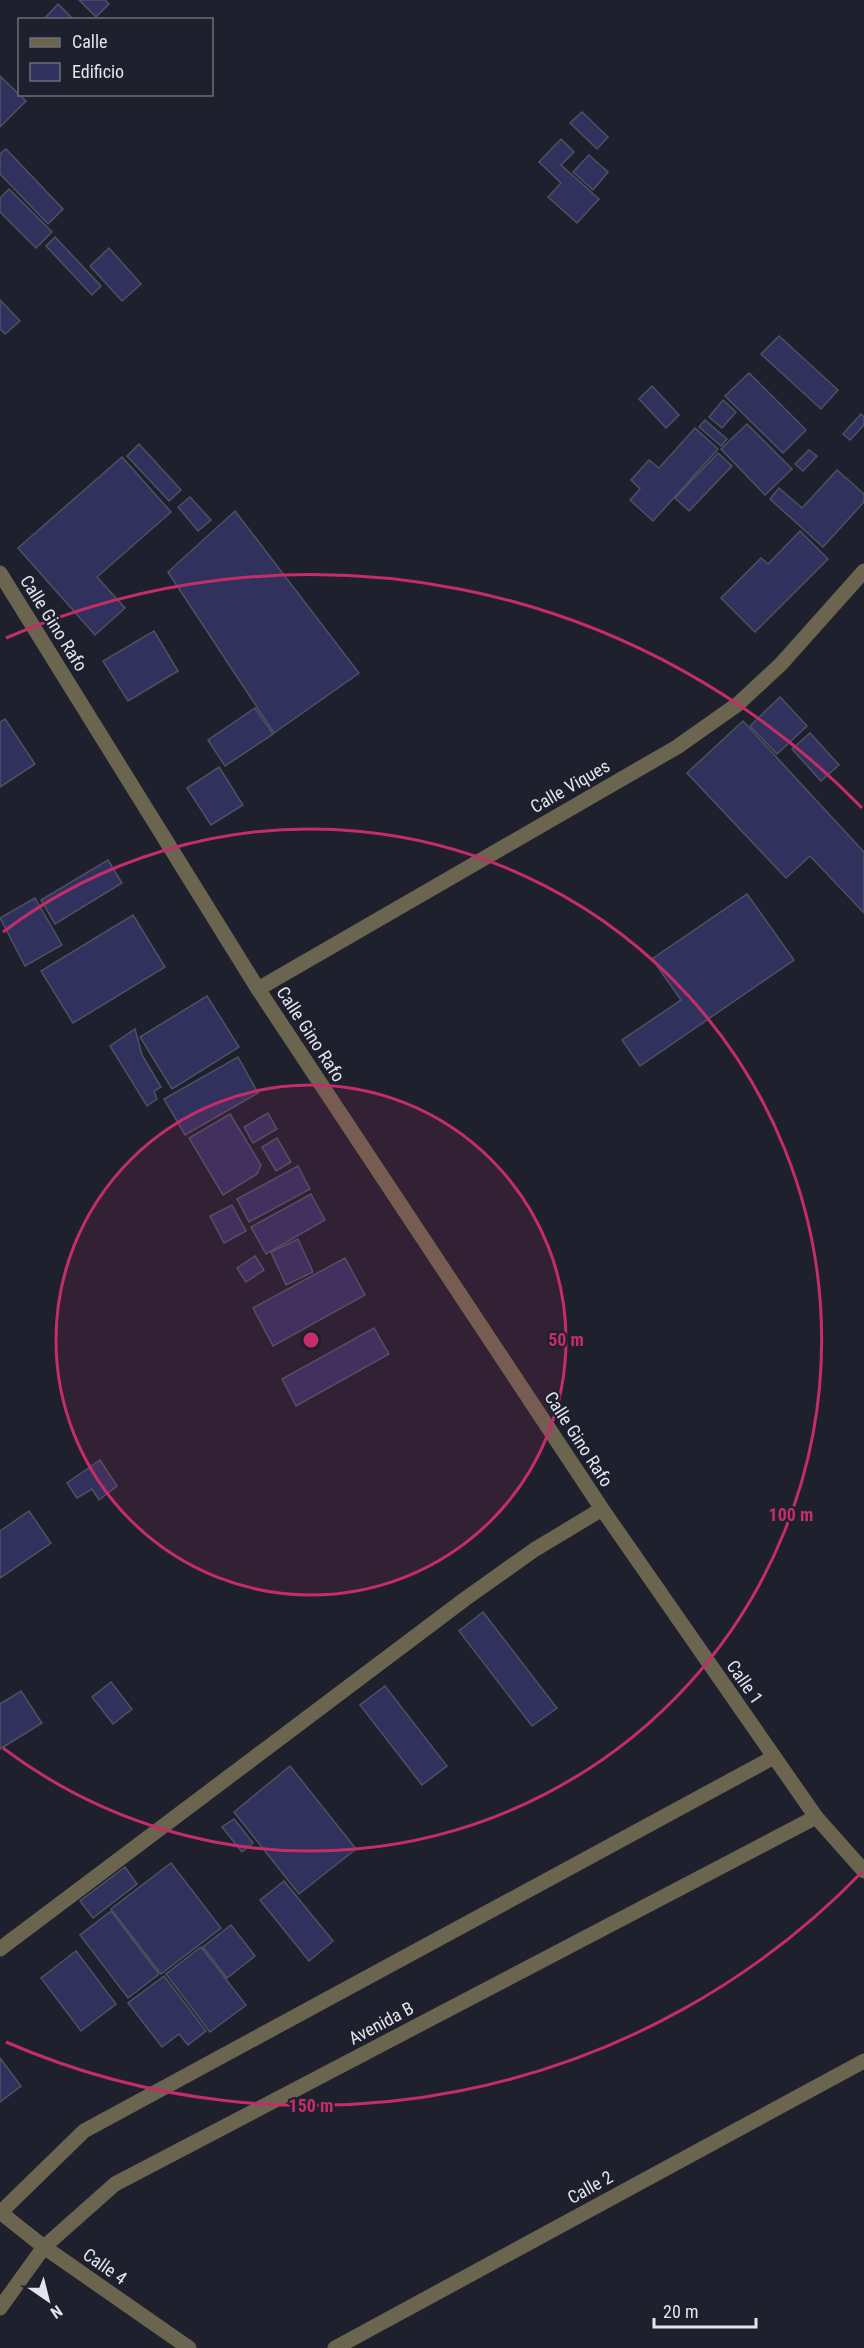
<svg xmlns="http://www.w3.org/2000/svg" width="864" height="2348" font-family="'Roboto Condensed',sans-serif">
  <rect width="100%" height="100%" fill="#1e202d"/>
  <g fill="#30325d" stroke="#4f5161" stroke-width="1.5">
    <path d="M79,0h26l4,4 -13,13z"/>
    <path d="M58,4l16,16h-31z"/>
    <path d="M0,76l26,25 -26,26z"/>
    <path d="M582,112l26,25 -11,12 -27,-26z"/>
    <path d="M561,139l13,13 -13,13 38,34 -22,24 -29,-26 13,-14 -22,-21z"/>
    <path d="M6,149l57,60 -15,15 -48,-50v-20z"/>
    <path d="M589,155l19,17 -15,18 -20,-18z"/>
    <path d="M9,189l43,43 -16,16 -36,-36v-14z"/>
    <path d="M55,237l46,49 -9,9 -46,-49z"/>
    <path d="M109,248l32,36 -19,17 -32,-35z"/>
    <path d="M0,300l20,21 -15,13 -5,-5z"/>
    <path d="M779,336l59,54 -17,19 -60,-55z"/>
    <path d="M749,373l57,57 -23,23 -58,-57z"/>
    <path d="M652,386l27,29 -13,13 -27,-29z"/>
    <path d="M723,400l13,12 -14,16 -13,-11z"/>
    <path d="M861,414l3,3v8l-14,15 -7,-6z"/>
    <path d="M705,420l22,19 -6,7 -22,-19z"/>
    <path d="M747,424l45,45 -27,26 -44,-46z"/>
    <path d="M695,428l23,21 -65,72 -23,-21 10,-11 -9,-9 18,-20 10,8z"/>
    <path d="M139,444l42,46 -12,11 -42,-45z"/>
    <path d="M809,450l8,6 -14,15 -8,-7z"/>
    <path d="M718,453l14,13 -43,45 -14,-13z"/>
    <path d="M122,457l49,55 -74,65 28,31 -30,27 -77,-87z"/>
    <path d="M837,470l27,24v8l-41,45 -53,-48 9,-11 23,20z"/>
    <path d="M190,497l21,23 -13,11 -20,-24z"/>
    <path d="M235,511l124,162 -85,60 -106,-161z"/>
    <path d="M800,531l28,28 -73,73 -34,-34 40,-40 7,6z"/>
    <path d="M154,631l24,40 -50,30 -25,-40z"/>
    <path d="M780,697l27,29 -30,28 -27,-28z"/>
    <path d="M255,708l18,26 -48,32 -17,-26z"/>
    <path d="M5,719l30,45 -35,23v-65z"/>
    <path d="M743,721l121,131v61l-54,-57 -24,22 -99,-105z"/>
    <path d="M810,733l29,32 -18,16 -29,-32z"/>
    <path d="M219,767l24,38 -32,20 -24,-37z"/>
    <path d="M108,860l14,23 -67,41 -14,-24z"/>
    <path d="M747,894l47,66 -154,106 -18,-26 59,-40 -29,-41z"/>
    <path d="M35,898l27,47 -37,21 -25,-48z"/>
    <path d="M133,915l32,52 -92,56 -32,-52z"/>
    <path d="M207,996l32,51 -67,42 -32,-52z"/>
    <path d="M135,1029l7,26 19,32 -7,4 3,8 -10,7 -37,-60z"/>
    <path d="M238,1057l20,36 -73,42 -21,-36z"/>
    <path d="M268,1113l9,16 -24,14 -9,-16z"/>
    <path d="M230,1114l31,51 -4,9 -34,21 -34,-57z"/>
    <path d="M277,1138l14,24 -15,9 -14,-24z"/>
    <path d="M298,1166l12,23 -61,33 -12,-23z"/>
    <path d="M311,1194l14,26 -59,34 -15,-27z"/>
    <path d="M232,1205l14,26 -22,12 -14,-27z"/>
    <path d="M298,1239l15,33 -27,13 -15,-33z"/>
    <path d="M255,1256l9,14 -18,12 -9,-14z"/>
    <path d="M345,1258l20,37 -92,51 -20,-38z"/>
    <path d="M374,1328l15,26 -93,52 -14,-27z"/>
    <path d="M100,1460l17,26 -18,14 -7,-11 -15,9 -10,-15z"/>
    <path d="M29,1511l22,32 -51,35v-47z"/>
    <path d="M483,1612l74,96 -25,18 -73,-95z"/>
    <path d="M111,1682l21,27 -19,15 -21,-27z"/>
    <path d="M385,1686l62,80 -25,19 -62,-80z"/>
    <path d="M21,1691l21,32 -42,26v-45z"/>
    <path d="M290,1766l66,83 -57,45 -65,-82z"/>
    <path d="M234,1819l19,24 -11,9 -20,-25z"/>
    <path d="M171,1863l50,65 -60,46 -50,-65z"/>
    <path d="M125,1867l12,17 -44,34 -13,-17z"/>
    <path d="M284,1881l49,60 -24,20 -49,-61z"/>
    <path d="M111,1911l48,63 -31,24 -48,-63z"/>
    <path d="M231,1925l24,31 -28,22 -24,-31z"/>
    <path d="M201,1947l45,58 -36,27 -44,-58z"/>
    <path d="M76,1951l40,53 -35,27 -40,-53z"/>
    <path d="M164,1976l42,55 -18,14 -9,-11 -17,13 -34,-44z"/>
    <path d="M0,2058l21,28 -21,16z"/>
  </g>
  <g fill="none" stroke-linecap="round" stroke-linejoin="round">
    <g stroke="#6b644e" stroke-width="15">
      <path d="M0,573l258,416 344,520 214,308 48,54"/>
      <path d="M258,989l419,-242 61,-43 43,-40 83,-93"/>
      <path d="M0,1949l465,-350 69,-49 68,-41"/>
      <path d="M0,2212l44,35 145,101"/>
      <path d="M0,2213l84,-82 690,-374"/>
      <path d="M0,2308l44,-61 71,-63 701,-367"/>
      <path d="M335,2348l529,-287"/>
    </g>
  </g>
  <circle cx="311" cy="1340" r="255" fill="#c52c6a" fill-opacity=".12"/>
  <g fill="none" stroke="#c52c6a" stroke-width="3">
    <circle cx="311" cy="1340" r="255"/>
    <path d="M3 932A511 511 0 1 1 3 1748"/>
    <path d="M862 1872A766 766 0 0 1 6 2042M6 638A766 766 0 0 1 862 808"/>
  </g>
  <g text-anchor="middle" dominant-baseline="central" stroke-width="4.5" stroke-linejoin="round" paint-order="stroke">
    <g font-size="18" fill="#e3e4ee" stroke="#1e202d">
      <text transform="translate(54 623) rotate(58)">Calle Gino Rafo</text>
      <text transform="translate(570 786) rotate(-30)">Calle Viques</text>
      <text transform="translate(311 1034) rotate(57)">Calle Gino Rafo</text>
      <text transform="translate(579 1439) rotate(57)">Calle Gino Rafo</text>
      <text transform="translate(745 1682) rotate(55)">Calle 1</text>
      <text transform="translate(381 2023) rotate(-28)">Avenida B</text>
      <text transform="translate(590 2187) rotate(-29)">Calle 2</text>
      <text transform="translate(105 2266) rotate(35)">Calle 4</text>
    </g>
  </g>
  <circle cx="311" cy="1340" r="9" fill="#c52c6a" stroke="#1e202d" stroke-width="3"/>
  <g font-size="18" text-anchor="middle" font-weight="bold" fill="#c52c6a" stroke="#1e202d" stroke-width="4.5" stroke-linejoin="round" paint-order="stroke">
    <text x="566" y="1346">50 m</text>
    <text x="791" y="1521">100 m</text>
    <text x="311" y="2112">150 m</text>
  </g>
  <rect x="18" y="18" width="195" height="78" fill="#1e202d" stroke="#6d6e7a" stroke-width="1.5"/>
  <rect x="30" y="38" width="30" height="9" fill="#6b644e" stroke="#6d6e7a" stroke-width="1.5"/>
  <text x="72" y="48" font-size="18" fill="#e3e4ee">Calle</text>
  <rect x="30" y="63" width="30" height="18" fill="#30325d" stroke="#6d6e7a" stroke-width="1.5"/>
  <text x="72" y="78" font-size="18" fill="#e3e4ee">Edificio</text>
  <g transform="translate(48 2300) rotate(145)" stroke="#1e202d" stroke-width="4.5" paint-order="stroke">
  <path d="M0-4.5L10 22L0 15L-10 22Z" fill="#e3e4ee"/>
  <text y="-9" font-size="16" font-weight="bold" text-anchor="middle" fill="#e3e4ee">N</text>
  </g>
  <path d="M654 2318v9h102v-9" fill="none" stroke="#e3e4ee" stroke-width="3"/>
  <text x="663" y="2318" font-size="18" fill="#e3e4ee" stroke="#1e202d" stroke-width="4.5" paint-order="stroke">20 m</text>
</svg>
